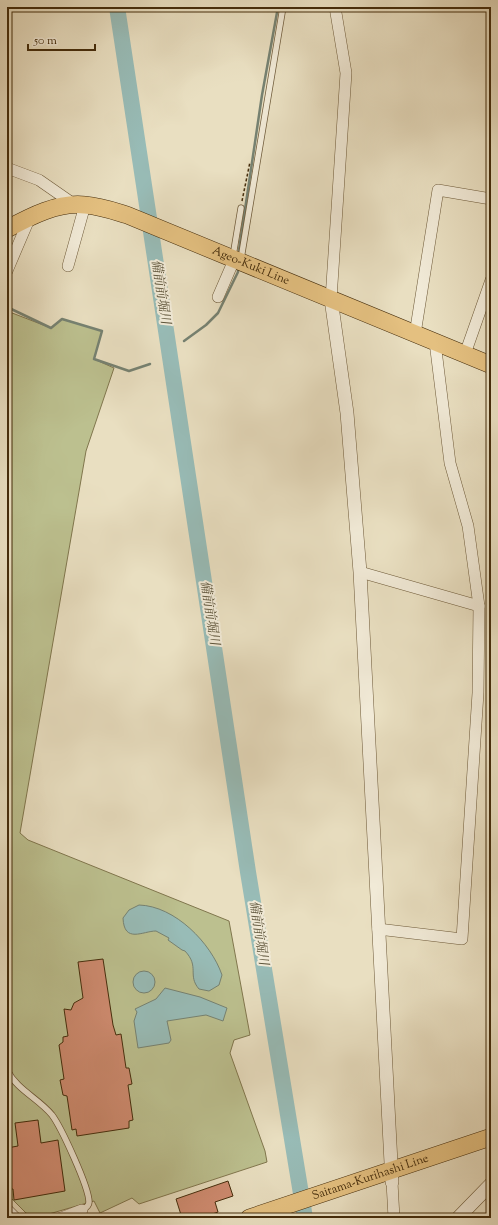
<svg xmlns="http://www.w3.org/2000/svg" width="498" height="1225" font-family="'Sorts Mill Goudy','Noto Serif JP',serif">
  <rect width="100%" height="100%" fill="#e9dfc1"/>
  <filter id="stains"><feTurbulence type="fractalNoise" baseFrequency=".005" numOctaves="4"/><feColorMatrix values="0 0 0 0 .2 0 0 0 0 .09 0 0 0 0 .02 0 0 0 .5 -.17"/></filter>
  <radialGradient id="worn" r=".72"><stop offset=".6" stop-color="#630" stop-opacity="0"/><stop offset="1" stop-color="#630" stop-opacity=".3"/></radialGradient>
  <path fill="#bcc08f" stroke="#80764d" d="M7,311l44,17 11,-9 40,12 -8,28 20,9 -28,83 -66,382 8,7 201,81 21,114 -16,5 -4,13 35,98 2,11 -128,42 -7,-6 -32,15 -6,-12 -59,17 -9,-5 -19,-19z"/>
  <g fill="#98bcb7" stroke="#768272">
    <path d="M139,905c36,1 72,38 83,70l-3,10 -10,6 -10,-2c-12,-14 1,-22 -14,-38l-3,-1 -14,-10 1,-2 -13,-7c-13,0 -32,13 -33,-13l6,-8z"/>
    <circle cx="144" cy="982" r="11"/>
    <path d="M165,988l35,9 27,11 -4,13 -17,-6 -39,6 4,19 -2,3 -31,5 -4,-27 3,-9 -2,-3 21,-10z"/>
  </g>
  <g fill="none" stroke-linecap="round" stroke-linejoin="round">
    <g stroke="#768272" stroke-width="2.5">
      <path d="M239,250l23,-155 16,-88"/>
      <path d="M7,307l44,21 11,-9 40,12 -8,28 35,12 21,-7"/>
      <path d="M184,341l22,-16 12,-12 20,-41v-4"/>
    </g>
    <path stroke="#98bcb7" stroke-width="16" d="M117,7l131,865 57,346"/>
  </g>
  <g fill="#cf8b70" stroke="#442c0b">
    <path d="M103,959l10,66 3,10 5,-1 5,34h3l3,16 -4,1 5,35 -4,1v7l-52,8 -1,-7 -4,1 -5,-34 -4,-1 -3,-15 4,-1 -5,-34 4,-3v-5l5,-1 -4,-27 7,1 3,-7 9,-5 -5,-36z"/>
    <path d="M38,1120l3,23 17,-3 7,51 -51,9 -1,-11h-4l-1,-8 3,-1 -4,-32 11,-2 -3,-23z"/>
    <path d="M228,1181l5,15 -18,6 3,10 -11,4 1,2h-26l-6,-19z"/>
  </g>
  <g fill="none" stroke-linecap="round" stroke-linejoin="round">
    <defs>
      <g id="service">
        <path d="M233,256l8,-48"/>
        <path d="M241,259l42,-252"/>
        <path d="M7,1070c10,20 31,28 45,45 9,12 37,72 37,87 0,4 -3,6 -7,8"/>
      </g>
      <g id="minor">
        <path d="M7,168l32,12 36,25"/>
        <path d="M68,266l17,-61"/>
        <path d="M7,271l23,-54"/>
        <path d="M218,297l13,-30 2,-9"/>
        <path d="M331,299l15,-226 -11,-66"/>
        <path d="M415,334l23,-144 53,9"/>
        <path d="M465,354l26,-74"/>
        <path d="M360,572l119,34"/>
        <path d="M378,929l84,10 16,-246 1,-87 -11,-80 -18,-63 -15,-121"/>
        <path d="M392,1182l2,36"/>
        <path d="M61,1218l21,-8"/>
      </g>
      <g id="tertiary">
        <path d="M331,299l16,114 13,159 32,610"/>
        <path d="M7,1211l7,7"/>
        <path d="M458,1218l33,-34"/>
      </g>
      <g id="primary">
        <path id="s1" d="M7,229c24,-13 51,-27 78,-24 15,1 29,6 42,10l364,150"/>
        <path id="s2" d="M249,1218l242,-81"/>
      </g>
    </defs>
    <use href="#service" stroke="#6d5938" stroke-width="7"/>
    <use href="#minor" stroke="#6d5938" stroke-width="12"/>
    <use href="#tertiary" stroke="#6d5938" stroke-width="14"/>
    <use href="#primary" stroke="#442c0b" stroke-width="18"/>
    <path stroke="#442c0b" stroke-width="1.5" stroke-dasharray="3 2" stroke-linecap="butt" d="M242,201l8,-39"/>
    <use href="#service" stroke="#f1ead7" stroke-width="5.5"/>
    <use href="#minor" stroke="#f1ead7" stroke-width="11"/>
    <use href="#tertiary" stroke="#f1ead7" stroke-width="13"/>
    <use href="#primary" stroke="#e4c080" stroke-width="17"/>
  </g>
  <g text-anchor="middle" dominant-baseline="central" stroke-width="4" stroke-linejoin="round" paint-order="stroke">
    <g font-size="12" fill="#442c0b" stroke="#f1ead7">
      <text stroke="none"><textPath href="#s1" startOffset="260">Ageo-Kuki Line</textPath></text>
      <text stroke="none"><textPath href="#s2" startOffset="128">Saitama-Kurihashi Line</textPath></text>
    </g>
    <g font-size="13" font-style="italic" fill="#595036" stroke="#f1ead7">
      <text transform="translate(160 292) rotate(81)">備前前堀川</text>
      <text transform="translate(209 613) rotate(81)">備前前堀川</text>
      <text transform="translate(258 933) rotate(81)">備前前堀川</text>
    </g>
  </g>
  <rect width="498" height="1225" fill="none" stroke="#e9dfc1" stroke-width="24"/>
  <rect x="8" y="8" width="482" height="1209" fill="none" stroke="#442c0b" stroke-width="2"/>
  <rect x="12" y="12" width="474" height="1201" fill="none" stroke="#442c0b"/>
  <path d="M28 44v6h67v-6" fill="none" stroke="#442c0b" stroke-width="2"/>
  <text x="34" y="44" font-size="12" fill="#442c0b" stroke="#f1ead7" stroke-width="3" paint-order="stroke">50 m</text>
  <rect width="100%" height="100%" filter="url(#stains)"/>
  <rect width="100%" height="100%" fill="url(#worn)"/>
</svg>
